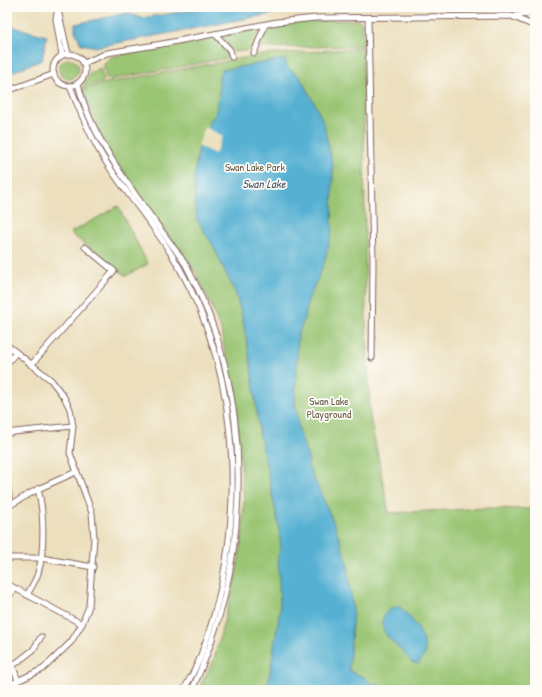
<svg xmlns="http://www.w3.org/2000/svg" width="542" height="697" font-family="'Patrick Hand',sans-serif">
  <rect width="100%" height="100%" fill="#fdfcf7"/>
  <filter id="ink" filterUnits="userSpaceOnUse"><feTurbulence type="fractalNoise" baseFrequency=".025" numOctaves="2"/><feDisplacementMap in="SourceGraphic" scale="8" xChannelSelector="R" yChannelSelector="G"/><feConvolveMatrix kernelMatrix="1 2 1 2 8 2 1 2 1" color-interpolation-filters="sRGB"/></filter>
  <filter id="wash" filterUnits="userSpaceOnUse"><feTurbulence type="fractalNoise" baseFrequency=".012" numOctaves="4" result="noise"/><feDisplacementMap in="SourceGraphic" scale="16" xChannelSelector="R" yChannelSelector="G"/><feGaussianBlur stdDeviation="0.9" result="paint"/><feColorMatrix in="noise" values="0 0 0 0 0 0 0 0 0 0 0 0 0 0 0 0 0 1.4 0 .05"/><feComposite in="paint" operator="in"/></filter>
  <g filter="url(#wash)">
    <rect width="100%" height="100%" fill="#ecdfbd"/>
    <g fill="#9ac573" stroke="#72724f">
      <path d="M359,20l3,3 1,23 -106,2 10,-22 43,-5z"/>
      <path d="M260,28l-8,22 -18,2 -14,-17z"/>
      <path d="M212,36l14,15 2,7 -121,22c-3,-11 -7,-15 4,-23z"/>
      <path d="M363,48l3,269 4,99 19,97 98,-5 48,1v181h-337l16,-31 22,-83 6,-40 2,-35 -8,-93 -15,-78 -12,-30 -15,-30 -86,-118 -26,-62 24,-7 153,-28z"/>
      <circle cx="69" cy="69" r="10"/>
      <path d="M100,68l4,11 -1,3 -21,6 8,-15z"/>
      <path d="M118,206l30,58 -22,12 -56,-43z"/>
    </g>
    <g fill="#54b0d2" stroke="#4f687e">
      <path d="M211,7h60v7l-175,33 -15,-3 -6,-13v-7l52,-11 15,5z"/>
      <path d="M7,25l40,11 -5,24 -35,14z"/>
      <path d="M285,59l2,8 13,10 15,27 9,20 9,43 -1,64 -8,33 -16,36 -2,13 -8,22 -3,66 4,29 10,31 -1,4 28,63 11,34 6,49 -4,59 6,4 8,2 6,6 22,8h-124l13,-80 -2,-54 3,-9 -3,-24 -19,-92 -8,-65 -9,-50 -7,-24 -23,-48 -15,-24 -2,-17 -1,-23 4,-29 13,-33h3c2,-8 5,-17 5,-26 1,-8 -2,-14 2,-22z"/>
      <path d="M400,607c13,12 26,29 25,47l-7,10 -7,-2c-6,-14 -40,-28 -25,-49 4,-5 9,-7 14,-6z"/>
    </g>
    <path fill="#ecdfbd" d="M205,127l18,9 -8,18 -17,-8z"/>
  </g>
  <g filter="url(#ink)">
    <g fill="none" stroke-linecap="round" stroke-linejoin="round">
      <defs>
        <g id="minor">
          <path d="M48,7h10"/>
          <path d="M58,7l-2,12 6,36"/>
          <path d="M58,10l10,44"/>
          <path d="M516,16l10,-2 9,-5"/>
          <path d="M368,18l5,245 -1,95"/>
          <path d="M215,34l15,16 2,7"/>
          <path d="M254,53l11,-28"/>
          <circle cx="69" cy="70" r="16"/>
          <path d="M84,63l23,-10 55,-9 115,-22 39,-4 195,-2 24,10"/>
          <path d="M78,83c14,63 71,128 108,182 70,130 67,292 6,425"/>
          <path d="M70,86c10,26 22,55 38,79 23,35 51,66 71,102 65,114 68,266 22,388 -4,12 -11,23 -17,35"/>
          <path d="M7,91l47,-17"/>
          <path d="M7,345l44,35 13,17 6,12 3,17 -3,27 22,60 2,25 -5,68 -7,18 -11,18 -28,27 -36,17"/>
          <path d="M7,363l9,-10"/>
          <path d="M31,365l83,-94 -29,-24"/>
          <path d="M7,434l7,-2 59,-6"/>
          <path d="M7,480l3,25"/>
          <path d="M7,507l31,-18 38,-17"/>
          <path d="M7,528v2"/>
          <path d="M7,558h34l52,9"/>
          <path d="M7,584l75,40"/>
          <path d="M27,595c4,-7 9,-15 11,-22 7,-22 6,-62 0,-84"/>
          <path d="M7,598l8,-9"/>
          <path d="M7,662l7,8 4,10"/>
          <path d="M11,667l22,-17 8,-13"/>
        </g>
      </defs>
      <use href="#minor" stroke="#83625e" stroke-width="7"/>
      <use href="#minor" stroke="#fff" stroke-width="5"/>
    </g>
  </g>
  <g text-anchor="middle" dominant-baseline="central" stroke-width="3.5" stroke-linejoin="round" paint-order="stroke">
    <g font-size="11" fill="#665944" stroke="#fdfcf7">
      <text x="255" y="167">Swan Lake Park</text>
      <text x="329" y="401">Swan Lake<tspan x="329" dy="13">Playground</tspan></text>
    </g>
    <g font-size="12" font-style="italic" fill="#4e596e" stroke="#fdfcf7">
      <text x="264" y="183">Swan Lake</text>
    </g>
  </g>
  <rect width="542" height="697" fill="none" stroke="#fdfcf7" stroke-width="24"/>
</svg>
